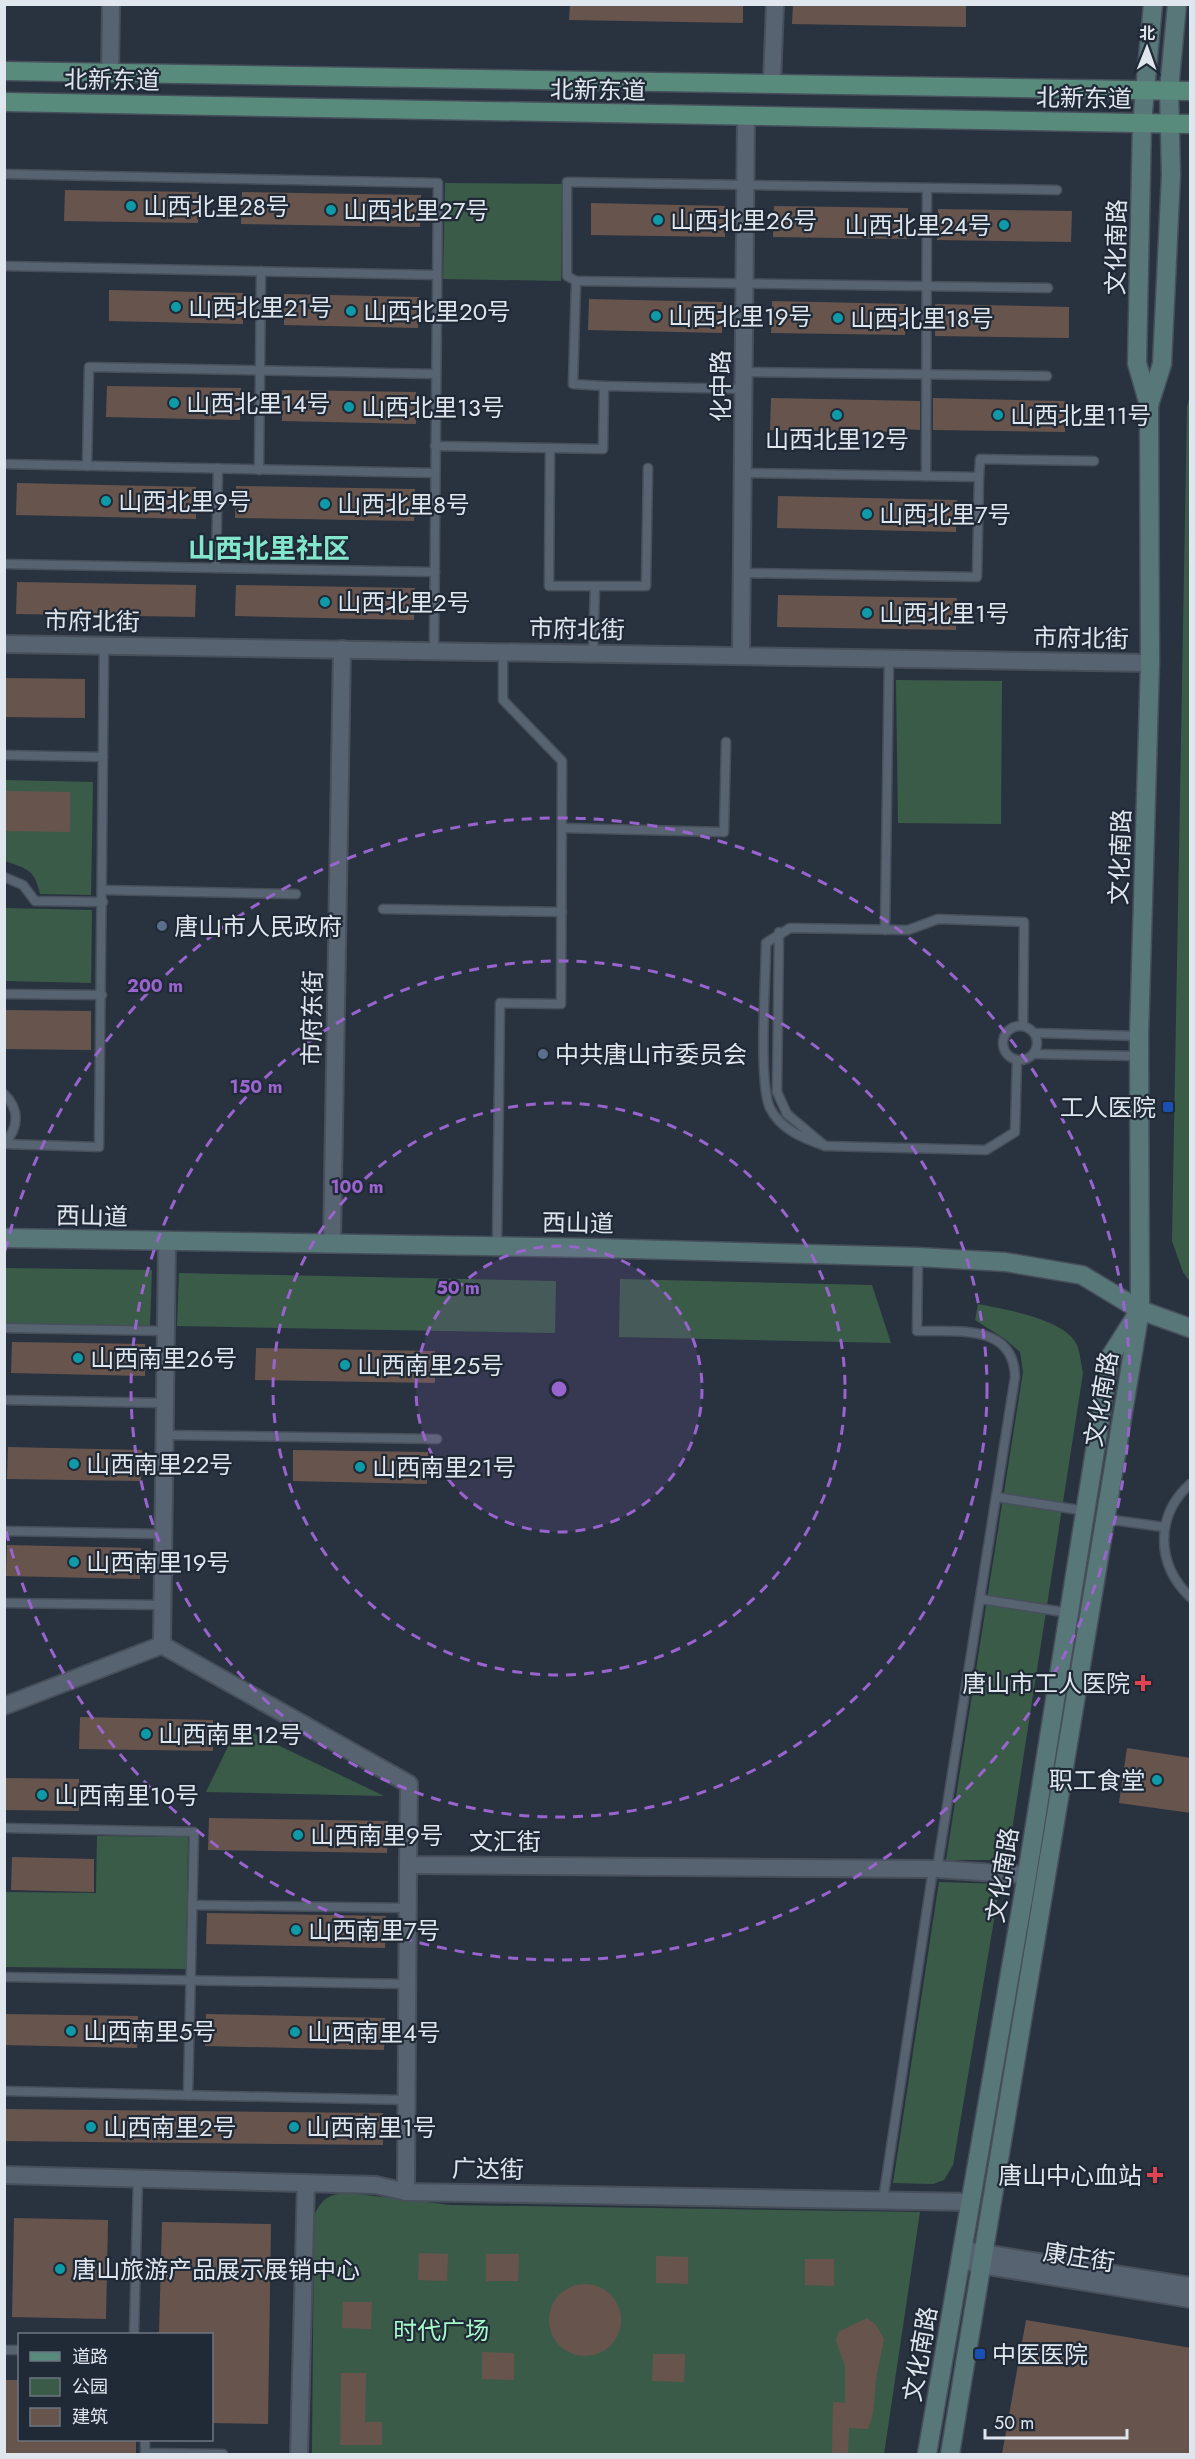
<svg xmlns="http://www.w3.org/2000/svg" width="1195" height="2459" font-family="Jost,'Noto Sans SC',sans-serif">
  <rect width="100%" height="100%" fill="#293340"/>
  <g fill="#3b5b49">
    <path d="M445,183l117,1 -1,97 -118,-2z"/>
    <path d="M1190,394v888l-7,-10 -11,-31 15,-834z"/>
    <path d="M896,680l106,1 -1,143 -103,-1z"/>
    <path d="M5,780l88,2 -2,113 -51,-1c-5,-24 -12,-25 -35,-33z"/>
    <path d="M5,908l87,2 -1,73 -86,-2z"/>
    <path d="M5,1268l147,2 -2,56 -145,-2z"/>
    <path d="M179,1273l377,8 -1,52 -378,-7z"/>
    <path d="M620,1279l252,6 19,58 -272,-6z"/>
    <path d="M978,1304c25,5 88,15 99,41 3,8 4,19 6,28l-74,477 -11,10h-52l77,-488 -3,-20 -15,-13 -30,-19z"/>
    <path d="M238,1726l146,70 -178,-4z"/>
    <path d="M97,1836l91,1 -2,132 -181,-2v-75l91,1z"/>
    <path d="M939,1882l61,2 -47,281 -9,15 -11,4 -40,-1z"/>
    <path d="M348,2193l103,12 469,7 -36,242h-572l2,-238c8,-18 15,-22 34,-23z"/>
  </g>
  <g fill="#67554d">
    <path d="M570,4h173v19l-174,-3z"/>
    <path d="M793,4h173v23l-174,-3z"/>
    <path d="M65,190l134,2 -1,31 -134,-2z"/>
    <path d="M242,192l179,3 -1,32 -179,-3z"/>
    <path d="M591,203l134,3v31l-134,-2z"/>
    <path d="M774,206l134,2 -1,31 -134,-2z"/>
    <path d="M938,209l134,2 -1,31 -134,-2z"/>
    <path d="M109,290l134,3v31l-134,-3z"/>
    <path d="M284,294l135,3 -1,31 -134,-3z"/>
    <path d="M589,299l134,3 -1,31 -134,-3z"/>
    <path d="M772,301l134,3 -1,31 -134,-2z"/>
    <path d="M935,304l134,3v31l-134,-2z"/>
    <path d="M107,386l134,2 -1,32 -134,-3z"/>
    <path d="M282,390l134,2v32l-134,-3z"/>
    <path d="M771,398l149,3v29l-16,-1v3l-134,-2z"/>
    <path d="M933,398l132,3v31l-132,-2z"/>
    <path d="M17,483l179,4v32l-180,-4z"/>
    <path d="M236,486l179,3 -1,32 -179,-3z"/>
    <path d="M778,496l179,4 -1,32 -179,-4z"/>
    <path d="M17,582l179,3 -1,32 -179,-3z"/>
    <path d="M236,585l179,3 -1,32 -179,-4z"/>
    <path d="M778,595l179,3 -1,32 -179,-3z"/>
    <path d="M4,678l81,1v39l-81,-1z"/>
    <path d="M4,791l66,1v40l-66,-1z"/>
    <path d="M4,1010l87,1v39l-87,-1z"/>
    <path d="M12,1342l133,2v32l-134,-3z"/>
    <path d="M256,1348l179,3v32l-180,-3z"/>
    <path d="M8,1447l134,3 -1,31 -134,-2z"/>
    <path d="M293,1450l135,2 -1,32 -134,-3z"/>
    <path d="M7,1545l134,3 -1,31 -134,-3z"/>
    <path d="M80,1717l133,3v31l-134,-2z"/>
    <path d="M1127,1748l64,10v55l-72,-10z"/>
    <path d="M4,1778l75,1v32l-75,-1z"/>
    <path d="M209,1818l179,3 -1,32 -179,-3z"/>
    <path d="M12,1857l82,2v33l-83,-2z"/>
    <path d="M207,1913l179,3 -1,32 -179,-4z"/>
    <path d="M4,2014l134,2 -1,32 -133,-3z"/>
    <path d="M206,2014l179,4 -1,32 -179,-4z"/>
    <path d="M4,2109l379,4v32l-379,-4z"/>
    <path d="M14,2218l94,2 -2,99 -94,-2z"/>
    <path d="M162,2222l109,2 -3,200 -56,-1v-89h-53z"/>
    <path d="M419,2253l29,1 -1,27 -29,-1z"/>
    <path d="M486,2254h33l-1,27h-32z"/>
    <path d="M656,2256l32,1v27l-32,-1z"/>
    <path d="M805,2259h29v27l-29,-1z"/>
    <circle cx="585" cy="2320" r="36"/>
    <path d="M343,2302h29l-1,27 -29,-1z"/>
    <path d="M867,2318l9,7 8,14 -8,40 -3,35 -5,15 -19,-1 -1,26h-16l1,-52 12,1v-37l-9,-25 2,-9z"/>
    <path d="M1026,2320l165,28v106h-189z"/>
    <path d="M482,2352l32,1v27l-32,-1z"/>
    <path d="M653,2354h32l-1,28 -32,-1z"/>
    <path d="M341,2373h25l-1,49h17v23h-42z"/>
    <path d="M4,2380h16v59h116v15h-132z"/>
  </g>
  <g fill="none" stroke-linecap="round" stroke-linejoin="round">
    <defs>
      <g id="lane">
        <path d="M4,174l434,9 -4,468"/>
        <path d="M4,266l433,9"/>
        <path d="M576,281l472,7"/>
        <path d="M744,372l303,4"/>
        <path d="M604,386l-31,-2 3,-103 -9,-5v-94l490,8"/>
        <path d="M435,446l168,3 1,-63 140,3"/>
        <path d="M550,448l-1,138h97l2,-118"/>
        <path d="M4,464l431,9"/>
        <path d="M87,466l2,-99 347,7"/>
        <path d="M259,470l2,-199"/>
        <path d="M926,476l1,-288"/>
        <path d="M979,477l1,-18 114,2"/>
        <path d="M4,564l431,8"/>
        <path d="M216,568l2,-100"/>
        <path d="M742,573l235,4 2,-100 -235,-4"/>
        <path d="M593,653l2,-66"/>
        <path d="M4,755l99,2"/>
        <path d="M562,828l162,4 2,-90"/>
        <path d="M4,877l19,8 12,16 68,1"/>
        <path d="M103,890l193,4"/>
        <path d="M383,909l179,3"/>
        <path d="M885,930l4,-272"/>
        <path d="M779,932l-2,160 10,22 38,32c-22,-8 -44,-16 -55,-38 -12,-25 -4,-132 -4,-165l24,-15 118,2 30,-11 86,3 -1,104"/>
        <path d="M4,994l98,1"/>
        <circle cx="1020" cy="1043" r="17"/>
        <path d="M1034,1033l105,3"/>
        <path d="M1034,1054l105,2"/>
        <path d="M4,1094c16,15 15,34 0,50"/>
        <path d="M4,1144l95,3 5,-501"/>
        <path d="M825,1146l161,4 29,-18 2,-72"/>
        <path d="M497,1245l3,-242 61,1 1,-243 -59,-61v-48"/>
        <path d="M4,1328l162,3"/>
        <path d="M4,1400l161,3"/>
        <path d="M165,1435l272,4"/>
        <path d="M1190,1484c-35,32 -34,80 0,113"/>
        <path d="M996,1497l90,14"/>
        <path d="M1105,1519l59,8"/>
        <path d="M4,1531l159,3"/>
        <path d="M980,1599l90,14"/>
        <path d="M4,1603l158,2"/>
        <path d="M4,1828l190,4 -6,263"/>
        <path d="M192,1905l216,3"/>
        <path d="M4,1977l403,7"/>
        <path d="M4,2091l402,9"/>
        <path d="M883,2200l49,-324 5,-7 78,-492c-1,-54 -59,-45 -98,-46l1,-74"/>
        <path d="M134,2334l4,-155"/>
        <path d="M4,2350h16"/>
        <path d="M145,2440v13l78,1"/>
      </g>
      <g id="street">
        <path d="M110,74l1,-70"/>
        <path d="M772,83l3,-79"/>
        <path d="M4,644l1146,19"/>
        <path d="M741,656l5,-540"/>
        <path d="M332,1243l10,-594"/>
        <path d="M162,1645l5,-404"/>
        <path d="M4,1706l158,-61 247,139 -1,81 529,4 90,6"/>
        <path d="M4,2175l372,10 30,7 565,10"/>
        <path d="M406,2192l2,-327"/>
        <path d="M963,2250l227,36"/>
        <path d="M960,2259l21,6 209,34"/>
        <path d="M299,2454l7,-271"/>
      </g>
      <g id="secondary">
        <path d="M1149,405l13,-41 9,-189 -2,-85 8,-86"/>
        <path d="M4,1238l590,10 324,9 87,5 77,13 58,35 50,18"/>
        <path d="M927,2454l100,-579 83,-518 26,-41"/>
        <path d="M950,2454l190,-1144 -1,-274 11,-373 -1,-258 -12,-42 5,-240 11,-119"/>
      </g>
      <g id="primary">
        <path d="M4,71l1186,20"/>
        <path d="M4,102l1186,22"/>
      </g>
    </defs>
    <use href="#lane" stroke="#474f5b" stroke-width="11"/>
    <use href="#street" stroke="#474f5b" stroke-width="20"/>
    <use href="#secondary" stroke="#474f5b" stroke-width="21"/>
    <use href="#primary" stroke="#474f5b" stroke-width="21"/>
    <use href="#lane" stroke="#586372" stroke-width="8"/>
    <use href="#street" stroke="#586372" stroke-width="16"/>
    <use href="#secondary" stroke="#587778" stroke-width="18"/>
    <use href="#primary" stroke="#598b7d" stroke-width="18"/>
  </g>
  <circle cx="559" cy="1389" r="143" fill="#9964cd" fill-opacity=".12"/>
  <g fill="none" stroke="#9964cd" stroke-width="3" stroke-dasharray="10 8">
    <circle cx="559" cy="1389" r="143"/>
    <circle cx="559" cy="1389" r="286"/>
    <circle cx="559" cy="1389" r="428"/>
    <path d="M5 1251A571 571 0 1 1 5 1527"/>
  </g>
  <g fill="#0f9aa8" stroke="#202936" stroke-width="2">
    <circle cx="131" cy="206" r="6"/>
    <circle cx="331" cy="210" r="6"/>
    <circle cx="658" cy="220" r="6"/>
    <circle cx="1004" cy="225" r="6"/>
    <circle cx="176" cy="307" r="6"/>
    <circle cx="351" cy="311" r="6"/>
    <circle cx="656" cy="316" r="6"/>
    <circle cx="838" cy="318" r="6"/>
    <circle cx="174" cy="403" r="6"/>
    <circle cx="349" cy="407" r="6"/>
    <circle cx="837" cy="415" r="6"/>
    <circle cx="998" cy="415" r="6"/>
    <circle cx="106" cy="501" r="6"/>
    <circle cx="325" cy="504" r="6"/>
    <circle cx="867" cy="514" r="6"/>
    <circle cx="325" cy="602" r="6"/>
    <circle cx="867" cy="613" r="6"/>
    <circle cx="78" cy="1358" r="6"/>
    <circle cx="345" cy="1365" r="6"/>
    <circle cx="74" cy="1464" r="6"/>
    <circle cx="360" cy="1467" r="6"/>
    <circle cx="74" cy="1562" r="6"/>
    <circle cx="146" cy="1734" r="6"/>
    <circle cx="1157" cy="1780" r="6"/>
    <circle cx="42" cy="1795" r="6"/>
    <circle cx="298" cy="1835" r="6"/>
    <circle cx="296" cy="1930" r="6"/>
    <circle cx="71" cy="2031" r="6"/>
    <circle cx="295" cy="2032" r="6"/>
    <circle cx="91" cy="2127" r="6"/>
    <circle cx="294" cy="2127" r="6"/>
    <circle cx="60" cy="2269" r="6"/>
  </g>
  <g fill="#5c6f8a" stroke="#202936" stroke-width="2">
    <circle cx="162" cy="926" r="6"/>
    <circle cx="543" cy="1054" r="6"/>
  </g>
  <g fill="#1a4fb4" stroke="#202936" stroke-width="2">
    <rect x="1162" y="1101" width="12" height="12" rx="3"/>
    <rect x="974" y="2348" width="12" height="12" rx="3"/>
  </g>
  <g fill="#e0444e" stroke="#202936" stroke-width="2">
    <path d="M1140 1674h6v6h6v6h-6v6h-6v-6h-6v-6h6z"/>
    <path d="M1152 2166h6v6h6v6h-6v6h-6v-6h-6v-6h6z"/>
  </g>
  <g text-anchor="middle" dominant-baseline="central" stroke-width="4.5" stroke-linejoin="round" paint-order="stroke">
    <g font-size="24" fill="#dfe6ee" stroke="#202936">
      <text transform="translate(112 80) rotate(1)">北新东道</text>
      <text transform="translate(598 90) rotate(1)">北新东道</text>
      <text transform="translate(1084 98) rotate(1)">北新东道</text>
      <text transform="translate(1116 247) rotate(-89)">文化南路</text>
      <text transform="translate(720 386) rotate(-90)">化中路</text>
      <text transform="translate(92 621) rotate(1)">市府北街</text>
      <text transform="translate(577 629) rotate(1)">市府北街</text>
      <text transform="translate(1081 638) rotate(1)">市府北街</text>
      <text transform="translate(1120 857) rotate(-88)">文化南路</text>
      <text transform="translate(312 1018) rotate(-89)">市府东街</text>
      <text transform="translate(92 1216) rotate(1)">西山道</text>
      <text transform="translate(578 1223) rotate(1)">西山道</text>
      <text transform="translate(1101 1399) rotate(-80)">文化南路</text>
      <text x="505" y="1841">文汇街</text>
      <text transform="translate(1002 1875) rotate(-81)">文化南路</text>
      <text transform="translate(488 2169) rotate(1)">广达街</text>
      <text transform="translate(1079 2257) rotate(9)">康庄街</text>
      <text transform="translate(920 2354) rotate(-80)">文化南路</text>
    </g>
    <g font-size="24" fill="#dfe6ee" stroke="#202936" text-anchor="start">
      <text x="143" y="206">山西北里28号</text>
      <text x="343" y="210">山西北里27号</text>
      <text x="670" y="220">山西北里26号</text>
      <text x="992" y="225" text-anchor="end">山西北里24号</text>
      <text x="188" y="307">山西北里21号</text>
      <text x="363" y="311">山西北里20号</text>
      <text x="668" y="316">山西北里19号</text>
      <text x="850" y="318">山西北里18号</text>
      <text x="186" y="403">山西北里14号</text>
      <text x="361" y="407">山西北里13号</text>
      <text x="1010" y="415">山西北里11号</text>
      <text x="837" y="439" text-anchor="middle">山西北里12号</text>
      <text x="118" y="501">山西北里9号</text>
      <text x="337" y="504">山西北里8号</text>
      <text x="879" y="514">山西北里7号</text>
      <text x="337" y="602">山西北里2号</text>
      <text x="879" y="613">山西北里1号</text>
      <text x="174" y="926">唐山市人民政府</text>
      <text x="555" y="1054">中共唐山市委员会</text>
      <text x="1156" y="1107" text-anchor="end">工人医院</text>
      <text x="90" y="1358">山西南里26号</text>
      <text x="357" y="1365">山西南里25号</text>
      <text x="86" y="1464">山西南里22号</text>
      <text x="372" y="1467">山西南里21号</text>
      <text x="86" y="1562">山西南里19号</text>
      <text x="1130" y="1683" text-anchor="end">唐山市工人医院</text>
      <text x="158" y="1734">山西南里12号</text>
      <text x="1145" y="1780" text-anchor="end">职工食堂</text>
      <text x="54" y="1795">山西南里10号</text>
      <text x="310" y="1835">山西南里9号</text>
      <text x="308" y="1930">山西南里7号</text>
      <text x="83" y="2031">山西南里5号</text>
      <text x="307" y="2032">山西南里4号</text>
      <text x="103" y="2127">山西南里2号</text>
      <text x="306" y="2127">山西南里1号</text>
      <text x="1142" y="2175" text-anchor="end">唐山中心血站</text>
      <text x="72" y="2269">唐山旅游产品展示展销中心</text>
      <text x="992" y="2354">中医医院</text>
    </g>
    <g font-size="24" fill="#a6f9ca" stroke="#202936">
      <text x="441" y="2330">时代广场</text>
    </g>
    <g font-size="27" font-weight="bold" fill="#83e5cc" stroke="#202936">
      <text x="269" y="548">山西北里社区</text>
    </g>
  </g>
  <circle cx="559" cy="1389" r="9" fill="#9964cd" stroke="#202936" stroke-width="3"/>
  <g font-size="18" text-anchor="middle" font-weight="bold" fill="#9964cd" stroke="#202936" stroke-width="4.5" stroke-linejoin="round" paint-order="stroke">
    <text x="155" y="992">200 m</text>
    <text x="256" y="1093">150 m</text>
    <text x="357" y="1193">100 m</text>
    <text x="458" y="1294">50 m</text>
  </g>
  <rect width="1195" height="2459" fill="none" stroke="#dfe6ee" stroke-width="12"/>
  <rect x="18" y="2333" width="195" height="108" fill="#202936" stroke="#6c7580" stroke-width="1.5"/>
  <rect x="30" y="2352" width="30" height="9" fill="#598b7d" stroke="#6c7580" stroke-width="1.5"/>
  <text x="72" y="2363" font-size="18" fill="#dfe6ee">道路</text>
  <rect x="30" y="2378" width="30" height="18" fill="#3b5b49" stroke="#6c7580" stroke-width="1.5"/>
  <text x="72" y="2393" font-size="18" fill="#dfe6ee">公园</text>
  <rect x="30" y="2408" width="30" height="18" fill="#67554d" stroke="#6c7580" stroke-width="1.5"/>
  <text x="72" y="2423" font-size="18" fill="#dfe6ee">建筑</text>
  <g transform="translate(1147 48) rotate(1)" stroke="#202936" stroke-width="4.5" paint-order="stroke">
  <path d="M0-4.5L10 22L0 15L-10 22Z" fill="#dfe6ee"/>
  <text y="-9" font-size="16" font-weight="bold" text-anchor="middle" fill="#dfe6ee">北</text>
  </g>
  <path d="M985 2429v9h142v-9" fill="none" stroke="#dfe6ee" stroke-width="3"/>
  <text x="994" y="2429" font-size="18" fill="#dfe6ee" stroke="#202936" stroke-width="4.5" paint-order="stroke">50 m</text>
</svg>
